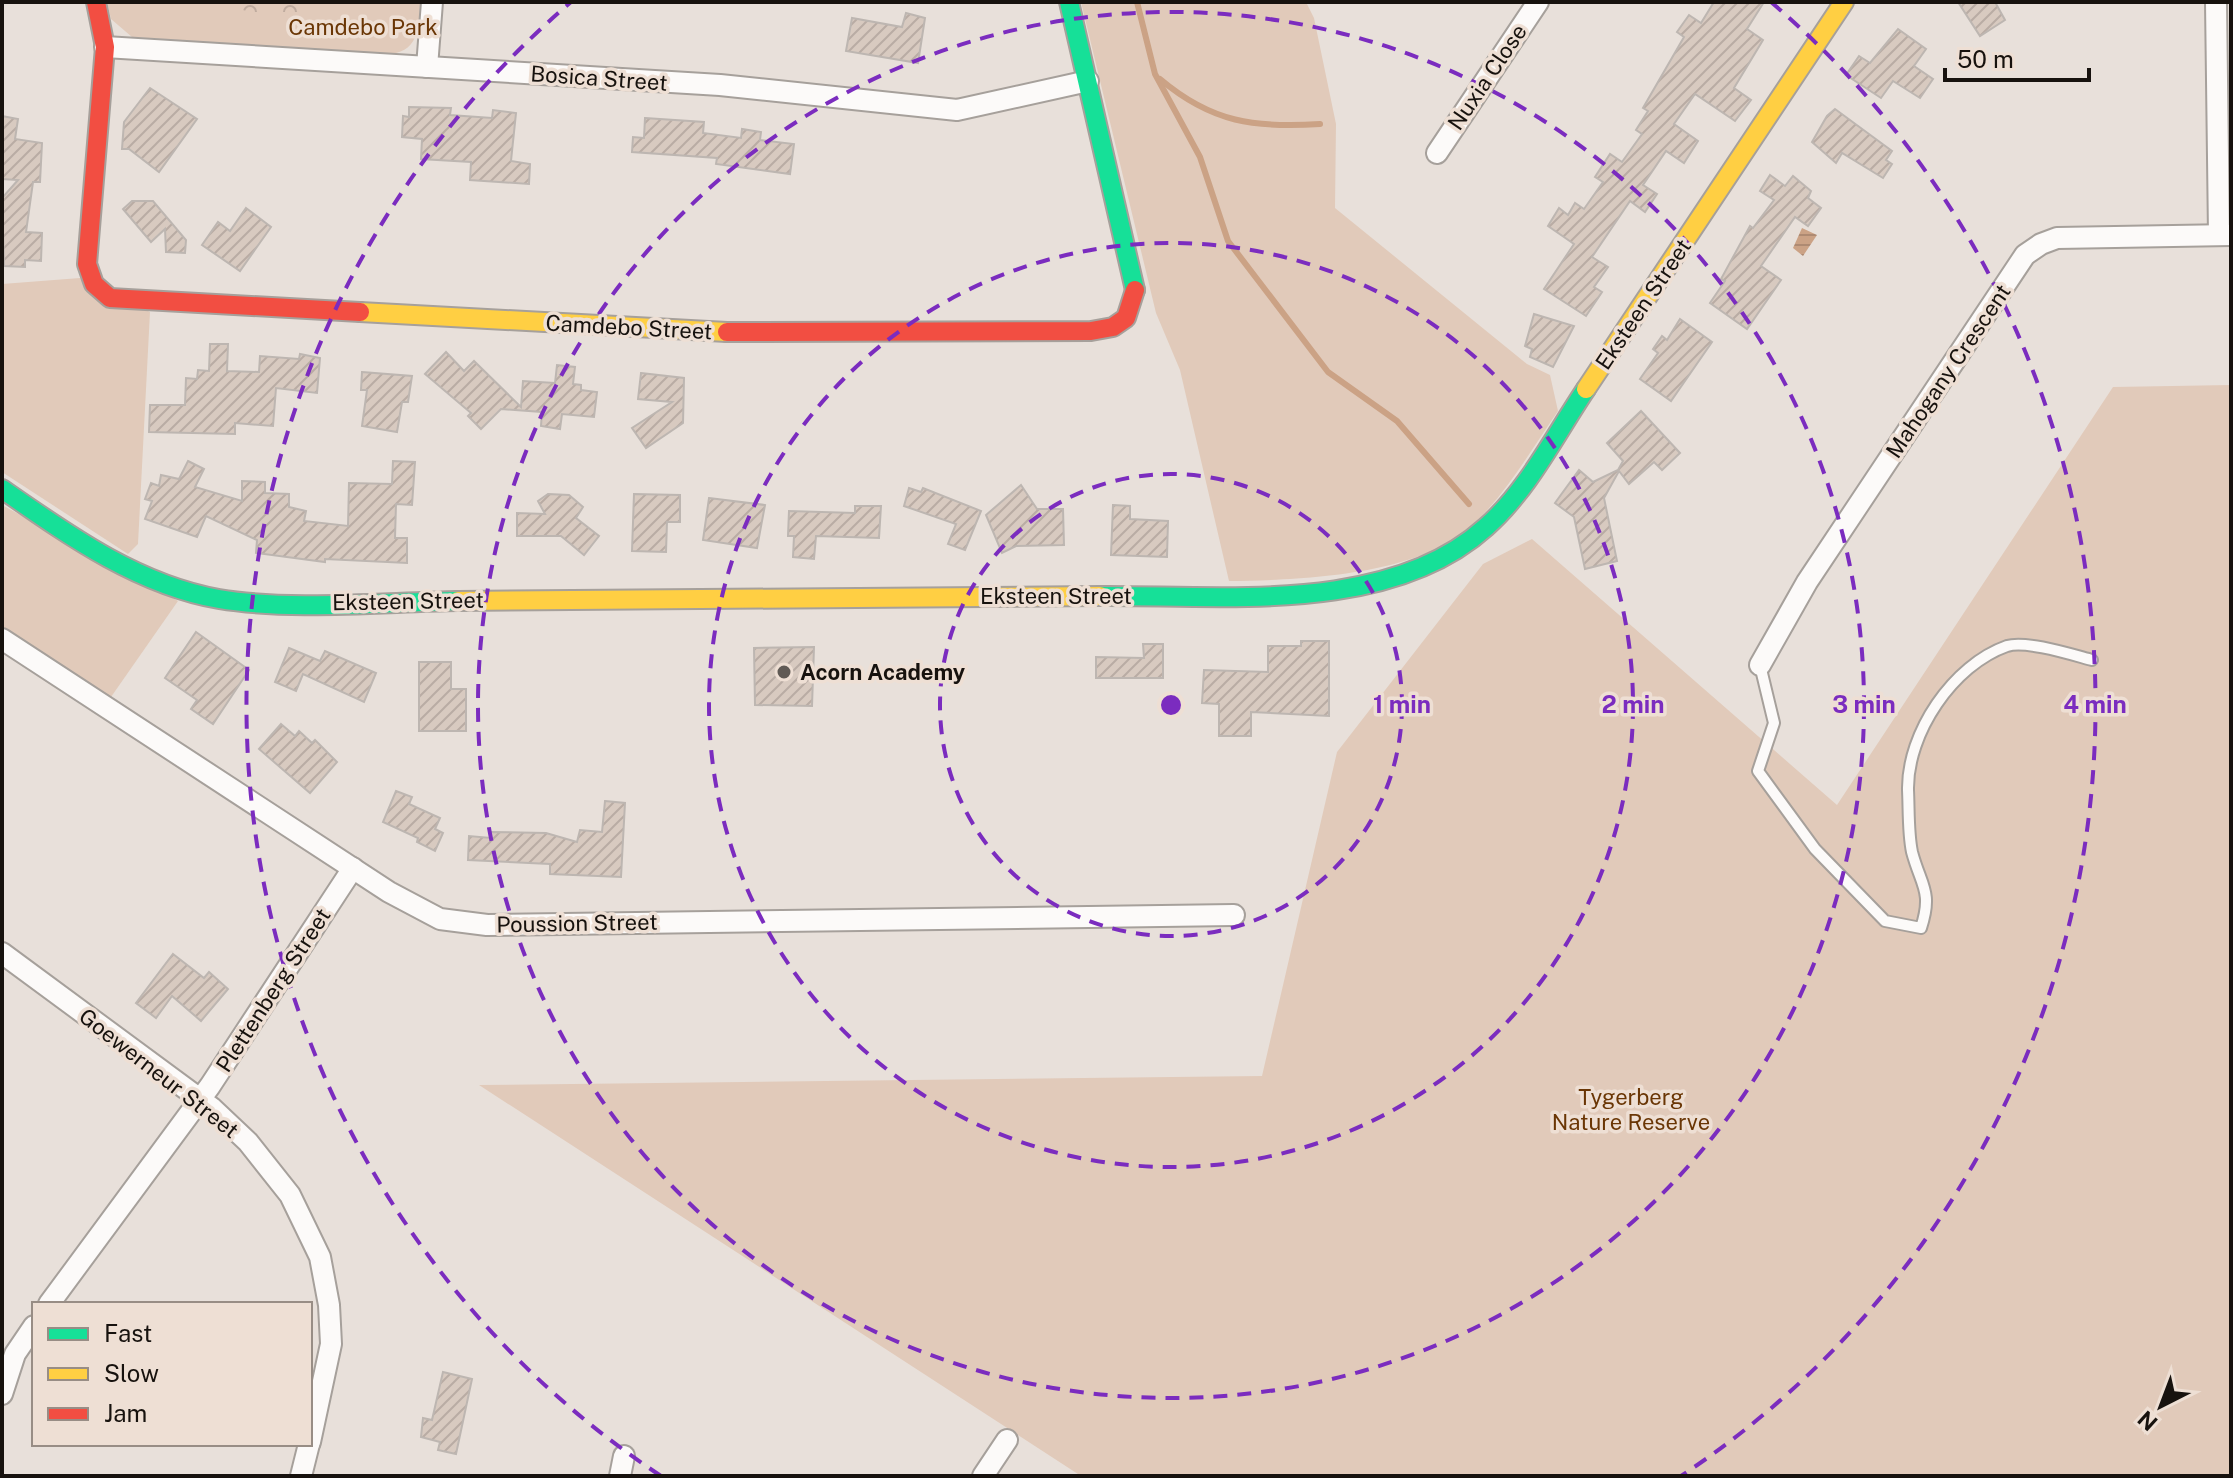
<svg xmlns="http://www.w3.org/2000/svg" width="2233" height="1478" font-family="'Public Sans',sans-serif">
  <defs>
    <pattern id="forest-crowns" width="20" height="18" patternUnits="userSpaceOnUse" patternTransform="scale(2)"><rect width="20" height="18" fill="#e1caba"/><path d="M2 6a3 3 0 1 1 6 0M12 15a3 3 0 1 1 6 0" fill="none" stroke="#c0ac9f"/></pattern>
    <pattern id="water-rules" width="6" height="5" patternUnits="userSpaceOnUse" patternTransform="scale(2)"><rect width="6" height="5" fill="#cba285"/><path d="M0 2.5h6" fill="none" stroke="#ae8a72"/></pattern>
    <pattern id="building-hatch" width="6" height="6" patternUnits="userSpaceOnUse" patternTransform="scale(2)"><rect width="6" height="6" fill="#d8cac0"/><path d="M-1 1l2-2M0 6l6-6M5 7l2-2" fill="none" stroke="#b9aca4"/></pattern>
  </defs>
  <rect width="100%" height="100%" fill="#e8e0da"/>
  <g fill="#e1caba">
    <path d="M107,2h313c-1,23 0,48 -29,52l-259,-17 -21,-18z"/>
    <path d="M1081,2h225l8,16 22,106 -1,84 192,156 23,11 8,36c-26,38 -51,81 -84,113 -54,52 -174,56 -245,57l-49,-211 -24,-57z"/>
    <path d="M80,278l70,34 -12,232 -10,10 -126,-82v-188z"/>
    <path d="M2231,385v1091h-1150l-602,-391 783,-9 75,-324 146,-188 49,-25 305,266 276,-418z"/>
    <path d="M2,505l176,96 -67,96 -109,-71z"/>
  </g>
  <path fill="url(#forest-crowns)" d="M207,2h108l-6,19 -13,1z"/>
  <path fill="url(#water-rules)" d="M1802,228l15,7 -14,21 -10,-8z"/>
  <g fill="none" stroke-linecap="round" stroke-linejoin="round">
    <g stroke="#cba285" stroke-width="6">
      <path d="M1137,2l18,72 45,83 28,84 100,131 69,49 72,83"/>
      <path d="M1160,79c52,44 95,49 160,45"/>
    </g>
  </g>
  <g fill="url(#building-hatch)" stroke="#bdb6b1" stroke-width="2">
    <path d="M1714,2h50l-17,27 16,11 -29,48 17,12 -16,21 -40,-27 -21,30 24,17 -14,22 -18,-12 -23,34 14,9 -12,18 -15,-11 -38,56 16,10 -14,20 8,5 -16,24 -42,-27 30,-45 -26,-18 11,-18 9,7 7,-12 9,6 19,-27 -8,-5 15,-23 12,8 20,-28 -6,-4 12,-19 -5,-3 41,-71 -7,-5 12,-17 12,8z"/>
    <path d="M1958,2h37l10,18 -25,16z"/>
    <path d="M906,13l19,5 -7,45 -72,-12 6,-33 50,9z"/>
    <path d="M1898,29l28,20 -12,17 19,13 -13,19 -27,-17 -12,17 -35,-23 13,-19 11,7z"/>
    <path d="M150,88l47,31 -38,53 -30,-23h-7l2,-27z"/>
    <path d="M409,107l42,1 -1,7 42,3 1,-8 23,3 -5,48 19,3 -1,20 -59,-4 1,-18 -50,-3 1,-20 -20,-2 1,-21 6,1z"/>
    <path d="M1835,109l57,42 -6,9 6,4 -9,14 -41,-25 -6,10 -24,-21 15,-26z"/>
    <path d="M2,116l16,3 -3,20 27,4 -2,39h-7l-7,50 16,1 -1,28 -16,-1v7l-21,-1 -2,-68 16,-18 -16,-1z"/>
    <path d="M645,118l59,4 -1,11 38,5 1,-9 19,3 -1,8 34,4 -4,30 -74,-10 1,-6 -85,-6 1,-15 11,1z"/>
    <path d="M1770,175l15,11 8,-10 18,15 -3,7 13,10 -13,18 -13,-9 -34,49 20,14 -34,49 -37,-26 15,-22 -4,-2 29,-53 3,2 21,-28 -14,-9z"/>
    <path d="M132,201h21l33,39 -1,13 -19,-1 -1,-23 -14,13 -28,-33z"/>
    <path d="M246,208l25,19 -31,44 -38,-26 16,-23 12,9z"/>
    <path d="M1534,314l40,12 -21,41 -23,-10 2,-8 -7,-3z"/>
    <path d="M1680,319l32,23 -41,59 -31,-22 18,-26 -5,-4 9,-13 5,4z"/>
    <path d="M210,344h18l-1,27 32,1 1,-16 39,3 1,-5 20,4 -3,35 -41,-5 -3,38 -38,-3v11l-86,-2 1,-27h35l1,-27 11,1 1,-9 11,1z"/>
    <path d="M446,352l18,19 10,-10 47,46 2,-26 32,2 2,-18 18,2 -2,17 8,1v5l16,2 -3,25 -32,-3 -2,15 -19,-3 1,-14 -41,-3 -20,20 -13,-13 3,-3 -46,-39z"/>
    <path d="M362,372l50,4 -4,26h-6l-5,30 -35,-6 5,-36h-6z"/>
    <path d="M641,373l43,5 -1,45 -37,25 -14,-20 40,-26 -34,-3z"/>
    <path d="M1641,411l39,42 -18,17 -8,-8 -25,22 -10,-13 -15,27 13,63 -32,8 -11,-52 -19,-14 24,-33 14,12 25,-12 5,-9 -16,-18z"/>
    <path d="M188,461l16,8 -9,18 47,14v-20l23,1v11l24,1v13l17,4 -2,10 44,5 1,-43 43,1 1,-23 22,1 -3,43 -16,-1 -1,34h12v25l-82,-4v3l-69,-9 1,-13 -51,-24 -9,21 -52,-18 7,-18 -7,-2 6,-16 8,3 2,-11 18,4z"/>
    <path d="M1021,485l16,24h26l1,36 -48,1 -14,7 -16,-38z"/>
    <path d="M909,488l12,4 2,-4 58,23 -16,39 -17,-6 8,-20 -52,-18z"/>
    <path d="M548,494l21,1 14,12 -7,11 23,18 -15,19 -23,-19h-44v-23l28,1 -7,-13z"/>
    <path d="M634,494l46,1v27h-13l-1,30 -34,-1z"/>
    <path d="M709,498l56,7 -8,43 -54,-8z"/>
    <path d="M1113,505l17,1v13l38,2 -1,36 -56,-2z"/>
    <path d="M855,506h26l-2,32 -63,-2 -2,23 -21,-2 1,-21h-6l1,-25 66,2z"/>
    <path d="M196,632l53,38 -36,54 -22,-15 6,-9 -32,-22z"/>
    <path d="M1301,641h28v75l-78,-4v24h-32v-32l-17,-1 2,-33 64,2v-26h33z"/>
    <path d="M1143,644h20v34h-67v-21l48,1z"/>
    <path d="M814,647l-2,59 -57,-1 -1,-57z"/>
    <path d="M289,648l31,13 5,-10 51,22 -12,29 -61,-28 -7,17 -21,-9z"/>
    <path d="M419,662h32v27h15v42h-47z"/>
    <path d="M281,724l14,12 4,-5 13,12 3,-3 22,22 -27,31 -51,-44z"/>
    <path d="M396,791l16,6 -3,7 31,14 -5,11 8,4 -8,18 -18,-9 1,-4 -35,-16z"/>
    <path d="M605,801l20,2 -4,74 -71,-3v-10l-82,-4 1,-24 22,2v-6l55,1 31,9 3,-12 22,2z"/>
    <path d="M173,954l31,24 5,-6 19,17 -27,32 -29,-25 -16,22 -20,-15z"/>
    <path d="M443,1372l29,7 -16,75 -18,-4 2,-8 -19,-5 2,-19 9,2z"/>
  </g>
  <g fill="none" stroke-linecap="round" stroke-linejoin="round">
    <defs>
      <path id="lane" d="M1760,665l14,58 -16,48 57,78 70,72 36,7c12,-37 0,-42 -9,-76 -4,-19 -3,-42 -4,-62 -1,-57 45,-125 99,-144 19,-6 66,9 85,14"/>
      <g id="street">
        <path d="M2216,2l3,233"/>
        <path d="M105,47l615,38 237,25 131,-29"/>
        <path d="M427,67l5,-65"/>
        <path d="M1437,153l101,-151"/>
        <path d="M2,639l387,253 51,27 47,6 747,-10"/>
        <path d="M1760,665l47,-83 218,-327 16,-11 16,-6 174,-3"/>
        <path d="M2,953l210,155 36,34 42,53 30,62 9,48 2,39 -21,98"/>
        <path d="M49,1304l161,-218 143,-218"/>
        <path d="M2,1394l13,-40 19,-28"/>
        <path d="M301,1476l8,-32"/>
        <path d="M620,1476l4,-20"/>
        <path d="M983,1476l24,-36"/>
      </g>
      <g id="fast">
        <path d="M1069,2l66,288"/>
        <path d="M2,489c66,46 136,96 217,110 71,12 166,3 239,2"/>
        <path d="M1100,596c122,-1 289,19 386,-69 42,-37 69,-92 100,-138"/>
      </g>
      <g id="slow">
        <path d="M360,312l367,20"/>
        <path d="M1586,389l258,-387"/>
        <path d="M458,601l642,-5"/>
      </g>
      <g id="jam">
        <path d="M96,2l9,45 -18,217 7,20 16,14 250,14"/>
        <path d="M727,332l364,-1 22,-4 13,-9 9,-28"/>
      </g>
    </defs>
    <use href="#lane" stroke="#a6a09b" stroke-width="14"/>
    <use href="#street" stroke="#a6a09b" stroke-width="24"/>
    <use href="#fast" stroke="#a6a09b" stroke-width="22"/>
    <use href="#slow" stroke="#a6a09b" stroke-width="22"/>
    <use href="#jam" stroke="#a6a09b" stroke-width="22"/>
    <use href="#lane" stroke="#fcfaf9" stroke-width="10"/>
    <use href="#street" stroke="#fcfaf9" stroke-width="20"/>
    <use href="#fast" stroke="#16e098" stroke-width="18"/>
    <use href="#slow" stroke="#ffcf43" stroke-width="18"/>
    <use href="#jam" stroke="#f24e42" stroke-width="18"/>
  </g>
  <g fill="none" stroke="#7b2cbf" stroke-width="4" stroke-dasharray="14 10">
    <circle cx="1171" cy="705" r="231"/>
    <circle cx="1171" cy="705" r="462"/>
    <circle cx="1171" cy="705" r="693"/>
    <path d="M661 1476A924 924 0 0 1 571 2M1771 2A924 924 0 0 1 1681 1476"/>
  </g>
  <circle fill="#605a55" stroke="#eedfd4" stroke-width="3" cx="784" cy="672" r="8"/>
  <g text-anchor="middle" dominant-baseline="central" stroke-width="7" stroke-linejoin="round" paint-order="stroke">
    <g font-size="22" fill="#6a3605" stroke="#eedfd4">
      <text x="363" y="27">Camdebo Park</text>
      <text x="1631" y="1097">Tygerberg<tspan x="1631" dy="25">Nature Reserve</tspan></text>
    </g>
    <g font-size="22" fill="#17120e" stroke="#eedfd4">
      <text transform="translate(1487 77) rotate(-56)">Nuxia Close</text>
      <text transform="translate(599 78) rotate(4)">Bosica Street</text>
      <text transform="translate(1643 304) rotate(-56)">Eksteen Street</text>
      <text transform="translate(629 327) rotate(3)">Camdebo Street</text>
      <text transform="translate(1948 371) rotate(-56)">Mahogany Crescent</text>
      <text x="1056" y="596">Eksteen Street</text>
      <text transform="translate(408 601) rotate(-1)">Eksteen Street</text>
      <text transform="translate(577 923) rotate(-1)">Poussion Street</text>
      <text transform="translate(273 990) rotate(-57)">Plettenberg Street</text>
      <text transform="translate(159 1073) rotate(38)">Goewerneur Street</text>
    </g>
    <g font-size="22" font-weight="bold" fill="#17120e" stroke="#eedfd4" text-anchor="start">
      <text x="800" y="672">Acorn Academy</text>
    </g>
  </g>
  <circle cx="1171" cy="705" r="12" fill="#7b2cbf" stroke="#eedfd4" stroke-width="4"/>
  <g font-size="24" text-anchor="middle" font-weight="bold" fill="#7b2cbf" stroke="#eedfd4" stroke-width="7" stroke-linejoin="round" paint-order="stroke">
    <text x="1402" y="713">1 min</text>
    <text x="1633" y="713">2 min</text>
    <text x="1864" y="713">3 min</text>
    <text x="2095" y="713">4 min</text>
  </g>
  <rect width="2233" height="1478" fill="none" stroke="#17120e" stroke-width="8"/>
  <rect x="32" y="1302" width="280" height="144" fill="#eedfd4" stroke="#988d85" stroke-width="2"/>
  <rect x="48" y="1328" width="40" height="12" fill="#16e098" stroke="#988d85" stroke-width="2"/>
  <text x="104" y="1342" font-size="24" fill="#17120e">Fast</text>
  <rect x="48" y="1368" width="40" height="12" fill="#ffcf43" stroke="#988d85" stroke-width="2"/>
  <text x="104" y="1382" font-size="24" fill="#17120e">Slow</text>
  <rect x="48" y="1408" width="40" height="12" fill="#f24e42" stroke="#988d85" stroke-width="2"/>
  <text x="104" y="1422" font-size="24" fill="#17120e">Jam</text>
  <g transform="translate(2161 1406) rotate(222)" stroke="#eedfd4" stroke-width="6" paint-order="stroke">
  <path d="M0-6L14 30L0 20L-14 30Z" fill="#17120e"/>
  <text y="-12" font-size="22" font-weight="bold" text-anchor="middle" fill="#17120e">N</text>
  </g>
  <path d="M1945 68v12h144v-12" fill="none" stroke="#17120e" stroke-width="4"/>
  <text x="1957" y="68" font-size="24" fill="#17120e" stroke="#eedfd4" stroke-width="6" paint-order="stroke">50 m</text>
</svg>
